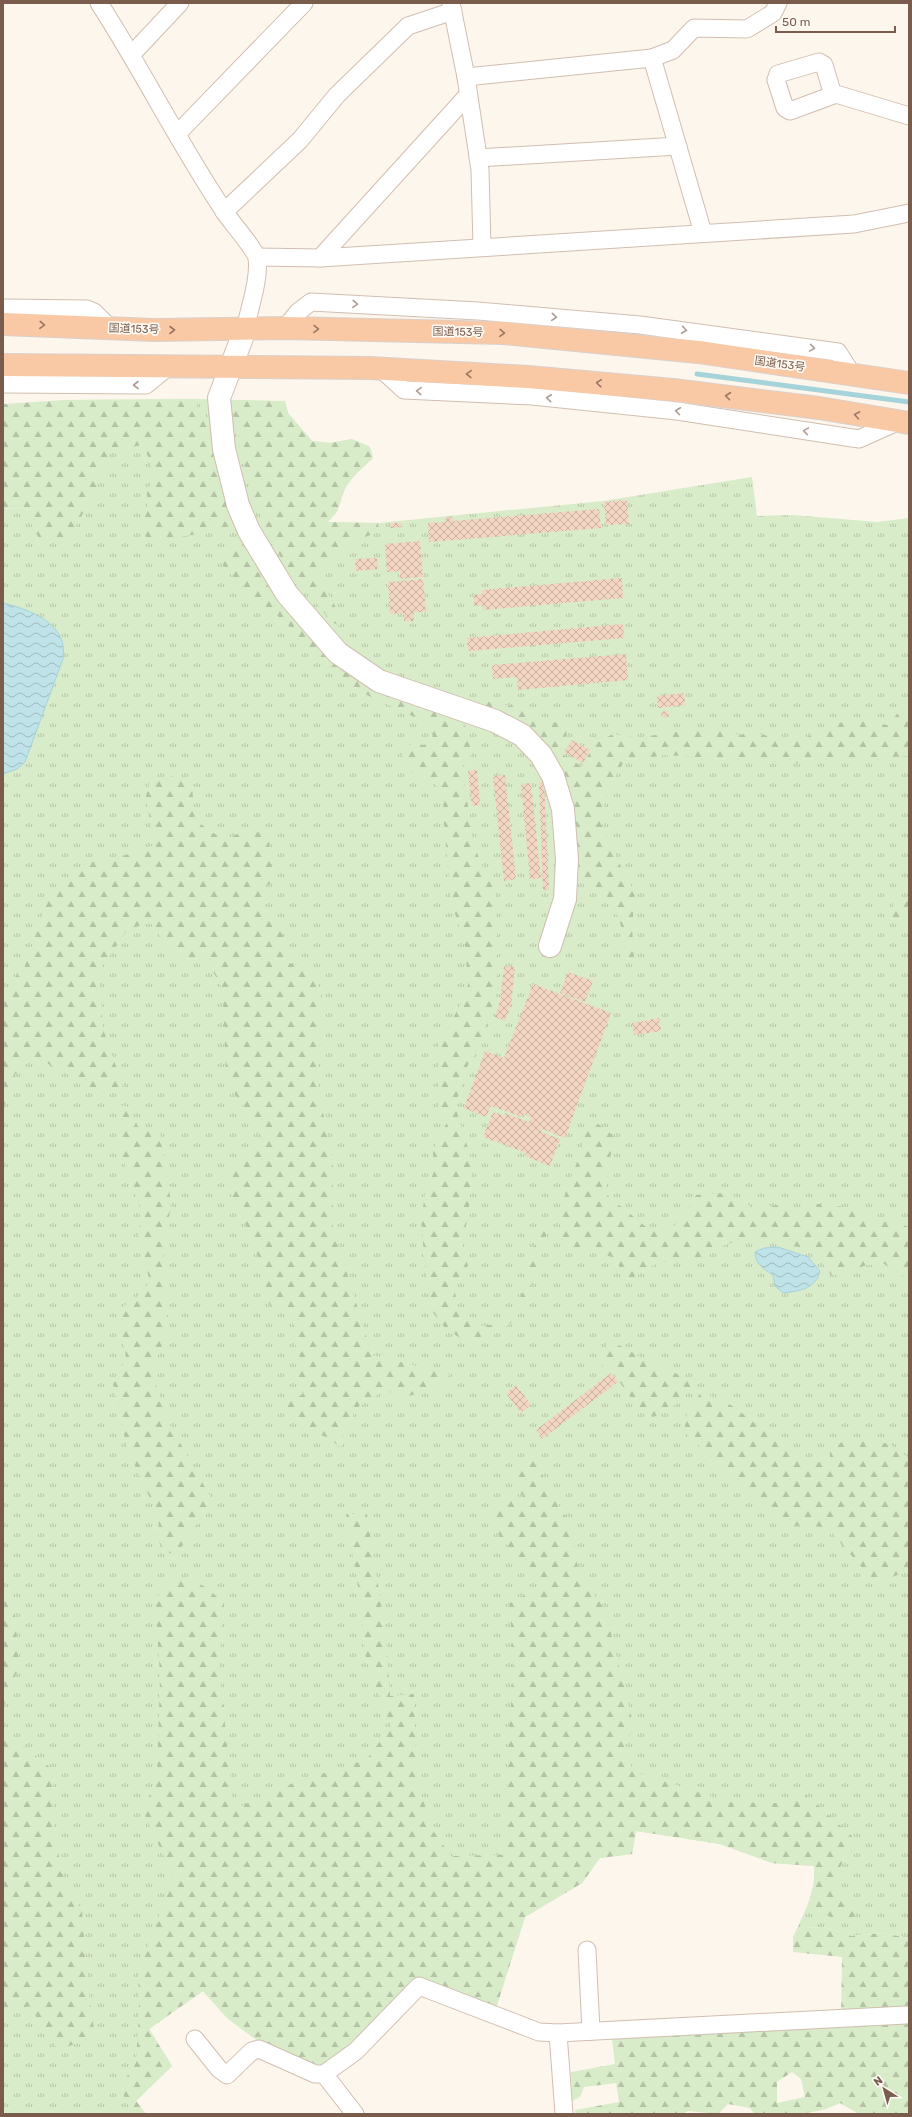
<svg xmlns="http://www.w3.org/2000/svg" width="912" height="2117" font-family="Rubik,'Noto Sans JP',sans-serif">
  <defs>
    <pattern id="grass-tufts" width="24" height="20" patternUnits="userSpaceOnUse"><rect width="24" height="20" fill="#d8ecc9"/><path d="M3 7l-1-3M5 7V3M7 7l1-3M15 17l-1-3M17 17v-4M19 17l1-3" fill="none" stroke="#b4c2a5"/></pattern>
    <pattern id="forest-firs" width="22" height="20" patternUnits="userSpaceOnUse"><rect width="22" height="20" fill="#d8ecc9"/><path d="M5 1l3.5 6h-7zM16 11l3.5 6h-7z" fill="#b4c2a5"/></pattern>
    <pattern id="water-waves" width="16" height="10" patternUnits="userSpaceOnUse"><rect width="16" height="10" fill="#bfe3e8"/><path d="M0 5q4-4 8 0t8 0" fill="none" stroke="#a0bbbe"/></pattern>
    <pattern id="building-cross-hatch" width="8" height="8" patternUnits="userSpaceOnUse"><rect width="8" height="8" fill="#f3d5c3"/><path d="M0 0l8 8M0 8l8-8" fill="none" stroke="#cab0a1"/></pattern>
  </defs>
  <rect width="100%" height="100%" fill="#fdf6ec"/>
  <path fill="url(#grass-tufts)" d="M198,399l87,2 3,12 24,28 18,2 22,-4 18,8 3,11 -18,17 -10,13 -8,24 -9,10 50,1 225,-22 149,-24 5,39 36,-1 84,7 32,-4v1420l-27,-5 -30,3 -29,-9 -23,1 -7,9c11,-24 23,-44 21,-71l-42,-3 -52,-19 -84,-13 -4,23 -32,4 -18,25 -57,34 -29,91 -75,-25 -193,36 -25,-28 -54,38 23,37 -36,35 10,13h-143v-1605l25,-2 36,-107z"/>
  <g fill="url(#forest-firs)" fill-rule="evenodd">
    <path d="M198,399l-2,14c4,3 7,5 9,9 13,24 26,76 29,104l-35,8 -52,7 -5,-16 5,-13v-19l7,-18 -6,-19 -7,-11 -31,7 -16,42 -25,44 -28,3 -7,-11 -6,-23 -25,2v-105l61,-4z"/>
    <path d="M240,401h45l3,12 24,28 18,2 22,-4 18,8 3,11c-9,9 -23,19 -28,31 -7,16 -4,19 -18,33l51,1 1,9 -28,10 -33,26 3,13 18,32v13l-8,-5 -46,-56 -11,-20 -25,-61 -16,-73z"/>
    <path d="M240,542l22,37 34,42 36,40 21,17 100,36 15,15 3,26 -10,14 8,42 4,30 7,20 16,31 2,64 -1,37 -8,23 -4,22 -17,27 -13,41 18,59 -5,52 -6,26 6,23c-5,6 -11,13 -13,21 -1,3 1,8 1,12 4,28 33,35 52,16 19,-19 18,-39 24,-62 2,-8 7,-15 11,-22l5,-2 -23,77 -13,16 -29,20 -20,-2 -18,-12 -11,-14 -5,-24 -5,-35 -3,-36 5,-30 8,-17 -1,-21 14,-29 -9,-13v-65l22,-38 8,-21 -3,-40 -14,-44 -7,-77 -1,-32 -12,-11 -21,-10 -8,-17 10,-11 12,2 9,-9 -10,-15 -82,-38 -24,-24 -31,-36 -17,-15 -15,-6 -14,-19 -19,-20 3,-11 6,-8z"/>
    <path d="M473,699l39,7 56,21 -7,26 21,14 12,-23 19,-10 25,4 29,-5 49,-6 24,8 11,-3 30,7 25,-1 21,-13 33,-6 27,6 11,-12 11,-2v45l-115,7 -130,-8 -40,7 -13,21 -11,37 19,43 16,30 -3,34 2,31 -8,2c-3,-23 -3,-48 -23,-63 -12,-10 -17,-7 -26,-22l-18,-104 -83,-66z"/>
    <path d="M178,776l14,10 3,34 20,14 13,5 24,-13 17,16 4,41 -14,5 10,29 14,17 3,28 27,8 9,25 -4,93 15,73v66l39,128 78,19 -11,14 -38,10 -17,-9 -13,11 -17,9 -2,12 -8,9 -2,15 -2,2 -13,-10 -20,-6 -17,-13 -4,-15 17,-9 -5,-9 2,-27 -7,-20v-25l-23,-8 -15,-62 -27,-55 2,-23 19,-15 12,-14 -35,-57 -3,-89 -15,-28 -34,-6 -23,-33 -23,6 -29,42 4,58 20,57 -26,8 -33,-22 -33,-17c-21,21 -25,36 -28,64v-127l22,-26 24,-71 39,-32 46,-10 20,-8 -8,-49 5,-17z"/>
    <path d="M909,896v22l-18,-1 3,-16z"/>
    <path d="M120,1105l9,2 11,24h20l11,72 -8,57 6,68 -17,42 14,48 45,80 -6,19 -13,12 -15,26 -15,-4 -4,-14 1,-19 -32,-70 -14,-64 13,-26 -7,-49 17,-11 14,-16 -11,-45 1,-29 -22,-64z"/>
    <path d="M594,1121l20,15 -7,41v18l44,36 20,-2 12,-11 13,-23c29,-3 34,-4 58,14l25,-4 13,6 13,-7h25l21,5 23,12 23,2 12,4v53l-25,-16 -17,1 -35,11 -18,-24 -30,-10 -42,-3 -25,9 -18,14c-13,-1 -29,-3 -42,2 -10,3 -20,13 -31,17l-11,-23 -25,-8 -18,3 -10,-7 -3,-30 8,-29 13,-32 8,-32z"/>
    <path d="M608,1339l36,20 44,20 5,4c-9,17 -22,28 -40,34l-16,-11 -24,-33 -11,-7z"/>
    <path d="M701,1392l27,11 72,53 30,10v-16l18,-12 42,6 19,14v112l-33,14 -49,-57 -42,-2 -101,-93 3,-19z"/>
    <path d="M533,1460l38,66 8,49 26,34 29,118 -10,19 9,25 96,31 47,1 26,-11 50,44 1,14 -12,15 -8,22 3,5 11,2 8,18 -3,9 -19,-3 -19,-8v-4l-5,-3 6,-22 -1,-15 -42,-3 -52,-19 -84,-13 -4,23 -32,4 -18,25 -57,34 -29,91 -75,-25 -88,79 -22,4 -40,-15 -43,-32 -25,-28 -54,38 23,37 -36,35 10,13h-16l1,-2 -11,-25 16,-24 3,-52 -1,-37 35,-98 -30,-65 14,-34 3,-101 -5,-77c4,-4 8,-10 12,-14 21,-16 43,5 57,18l-5,64 15,142 60,-26 73,-24 24,-33 -25,-66 -8,-73 -12,-73h21l19,121 4,61 24,-2 3,88 17,50 17,24 51,-1 11,-183 -3,-69 30,-15 -48,-62 2,-25 29,-4 -9,-26z"/>
    <path d="M3,1588l10,8 6,70 -16,42z"/>
    <path d="M3,1729l50,41 1,60 9,49 19,31 6,75 7,52 -37,13 -29,-44 -26,7z"/>
    <path d="M823,1927l29,9 30,-3 27,5v176h-50l-19,-11c-27,14 -57,11 -86,11l-4,-6 -22,-4 -10,10 -29,-3 -7,3h-107v-4l44,-8 -3,-19 -32,4 -4,10 -8,4 -1,-29 44,-8 -4,-32 230,-12 1,-63 -49,-5v-15l7,-9zM792,2072l9,7 4,18 -28,6v-21z"/>
  </g>
  <g fill="url(#water-waves)" stroke="#a5d3da">
    <path d="M3,603c28,7 66,21 60,56l-38,103 -8,7 -14,5z"/>
    <path d="M778,1247l30,10 12,14c-4,18 -21,20 -37,22l-8,-7 -2,-11c-9,-6 -18,-11 -18,-23l9,-4z"/>
  </g>
  <g fill="none" stroke-linecap="round" stroke-linejoin="round">
    <path stroke="#a5d3da" stroke-width="5" d="M697,374l212,28"/>
  </g>
  <g fill="url(#building-cross-hatch)">
    <path d="M627,500l2,24 -23,1 -2,-23z"/>
    <path d="M599,509l2,19 -172,14 -1,-19 17,-1v-4l8,-1 1,4z"/>
    <path d="M390,523h12v4l-11,1z"/>
    <path d="M420,541l3,36 -23,2v-8l-13,1 -2,-28z"/>
    <path d="M377,558l1,11 -22,2 -1,-12z"/>
    <path d="M622,578l1,20 -140,12v-5l-9,1v-11l8,-1v-4z"/>
    <path d="M423,579l3,33h-12v9h-10v-8l-14,1 -2,-32z"/>
    <path d="M623,624l1,14 -156,13 -1,-13z"/>
    <path d="M626,654l2,26 -110,10 -1,-13 -24,2 -1,-14z"/>
    <path d="M684,693l1,12 -27,3 -1,-12z"/>
    <path d="M668,711l1,5 -8,1v-5z"/>
    <path d="M572,740l18,10 -7,13 -19,-11z"/>
    <path d="M477,770l3,35 -8,1 -4,-35z"/>
    <path d="M505,775l11,104 -12,2 -11,-105z"/>
    <path d="M539,782h5l5,108h-6z"/>
    <path d="M531,783l10,95 -11,1 -9,-95z"/>
    <path d="M504,966l11,1 -4,38 -6,16 -10,-4 5,-15z"/>
    <path d="M568,972l25,9 -8,21 -25,-9z"/>
    <path d="M533,984l78,29 -46,125 -23,-9 -1,3 19,7 -10,27 -25,-10 1,-3 -43,-16 10,-25 11,4 1,-3 24,9 2,-5 -7,-3 -2,3 -31,-11 -5,11 -22,-9 21,-57 19,7z"/>
    <path d="M659,1018l2,13 -27,4 -2,-12z"/>
    <path d="M611,1373l7,9 -76,57 -6,-9z"/>
    <path d="M516,1385l15,20 -10,8 -15,-20z"/>
  </g>
  <g fill="none" stroke-linecap="round" stroke-linejoin="round">
    <defs>
      <g id="minor">
        <path d="M99,3c44,68 80,141 125,208 6,10 31,38 33,47 3,21 -8,51 -12,72"/>
        <path d="M451,3l15,74 14,93 2,77"/>
        <path d="M132,54l48,-51"/>
        <path d="M652,58l21,-8 21,-22 53,1 26,-16 5,-10"/>
        <path d="M466,77l186,-19 51,175"/>
        <path d="M833,95l-9,-30 -5,-3 -41,12 -2,6 9,28 5,3 46,-17 73,22"/>
        <path d="M177,134l127,-131"/>
        <path d="M478,158l200,-12"/>
        <path d="M224,212l76,-72 37,-45 71,-69 45,-15"/>
        <path d="M257,257l63,1 534,-34 55,-11"/>
        <path d="M320,258l148,-163"/>
        <path d="M3,308l84,1 7,3 16,16"/>
        <path d="M285,328l13,-16 13,-10 167,9 162,14 198,27 14,22"/>
        <path d="M381,369l23,21 128,6 145,15 182,28 38,-17"/>
        <path d="M3,384l143,1 22,-18"/>
        <path d="M587,1950l4,81"/>
        <path d="M558,2033l6,81"/>
        <path d="M195,2039l24,30 8,6 25,-24 7,-2 56,25h9l31,40"/>
        <path d="M324,2074l32,-23 63,-65 120,46 19,1 348,-18"/>
      </g>
      <path id="tertiary" d="M245,330l-26,68 5,51 14,56 11,26 38,63 51,59 41,28 116,40 27,14 19,20 12,21 10,33 4,50 -2,40 -15,47"/>
      <g id="trunk">
        <path d="M3,324l151,6 131,-2 218,5 195,19 211,31"/>
        <path d="M3,365l367,3 158,9 145,13 146,18 90,15"/>
      </g>
    </defs>
    <use href="#minor" stroke="#d1beb0" stroke-width="19"/>
    <use href="#tertiary" stroke="#d1beb0" stroke-width="24"/>
    <use href="#trunk" stroke="#dad1cd" stroke-width="24"/>
    <use href="#minor" stroke="#fff" stroke-width="17"/>
    <use href="#tertiary" stroke="#fff" stroke-width="22"/>
    <use href="#trunk" stroke="#f9c8a4" stroke-width="22"/>
  </g>
  <defs><path id="oneway-chevron" d="M-2-3.5L2.5 0L-2 3.5" fill="none" stroke-width="1.6" stroke-linecap="round" stroke-linejoin="round"/></defs>
  <g stroke="#af9d94">
    <use href="#oneway-chevron" transform="translate(355 304) rotate(3)"/>
    <use href="#oneway-chevron" transform="translate(554 317) rotate(5)"/>
    <use href="#oneway-chevron" transform="translate(684 330) rotate(7)"/>
    <use href="#oneway-chevron" transform="translate(812 348) rotate(9)"/>
    <use href="#oneway-chevron" transform="translate(136 385) rotate(-180)"/>
    <use href="#oneway-chevron" transform="translate(419 391) rotate(-177)"/>
    <use href="#oneway-chevron" transform="translate(549 398) rotate(-174)"/>
    <use href="#oneway-chevron" transform="translate(678 411) rotate(-173)"/>
    <use href="#oneway-chevron" transform="translate(806 431) rotate(-171)"/>
  </g>
  <g stroke="#9a7763">
    <use href="#oneway-chevron" transform="translate(42 325) rotate(3)"/>
    <use href="#oneway-chevron" transform="translate(316 329) rotate(1)"/>
    <use href="#oneway-chevron" transform="translate(172 330)"/>
    <use href="#oneway-chevron" transform="translate(502 333) rotate(3)"/>
    <use href="#oneway-chevron" transform="translate(469 374) rotate(-177)"/>
    <use href="#oneway-chevron" transform="translate(599 383) rotate(-175)"/>
    <use href="#oneway-chevron" transform="translate(728 396) rotate(-173)"/>
    <use href="#oneway-chevron" transform="translate(857 415) rotate(-170)"/>
  </g>
  <g text-anchor="middle" dominant-baseline="central" stroke-width="3.5" stroke-linejoin="round" paint-order="stroke">
    <g font-size="11" fill="#7a5c4d" stroke="#fffaf3">
      <text transform="translate(134 329) rotate(2)">国道153号</text>
      <text transform="translate(458 332) rotate(1)">国道153号</text>
      <text transform="translate(780 364) rotate(8)">国道153号</text>
    </g>
  </g>
  <rect width="912" height="2117" fill="none" stroke="#7a5c4d" stroke-width="8"/>
  <g transform="translate(884 2089) rotate(323)" stroke="#fffaf3" stroke-width="3" paint-order="stroke">
  <path d="M0-3L7 15L0 10L-7 15Z" fill="#7a5c4d"/>
  <text y="-6" font-size="11" font-weight="bold" text-anchor="middle" fill="#7a5c4d">N</text>
  </g>
  <path d="M776 26v6h119v-6" fill="none" stroke="#7a5c4d" stroke-width="2"/>
  <text x="782" y="26" font-size="12" fill="#7a5c4d" stroke="#fffaf3" stroke-width="3" paint-order="stroke">50 m</text>
</svg>
